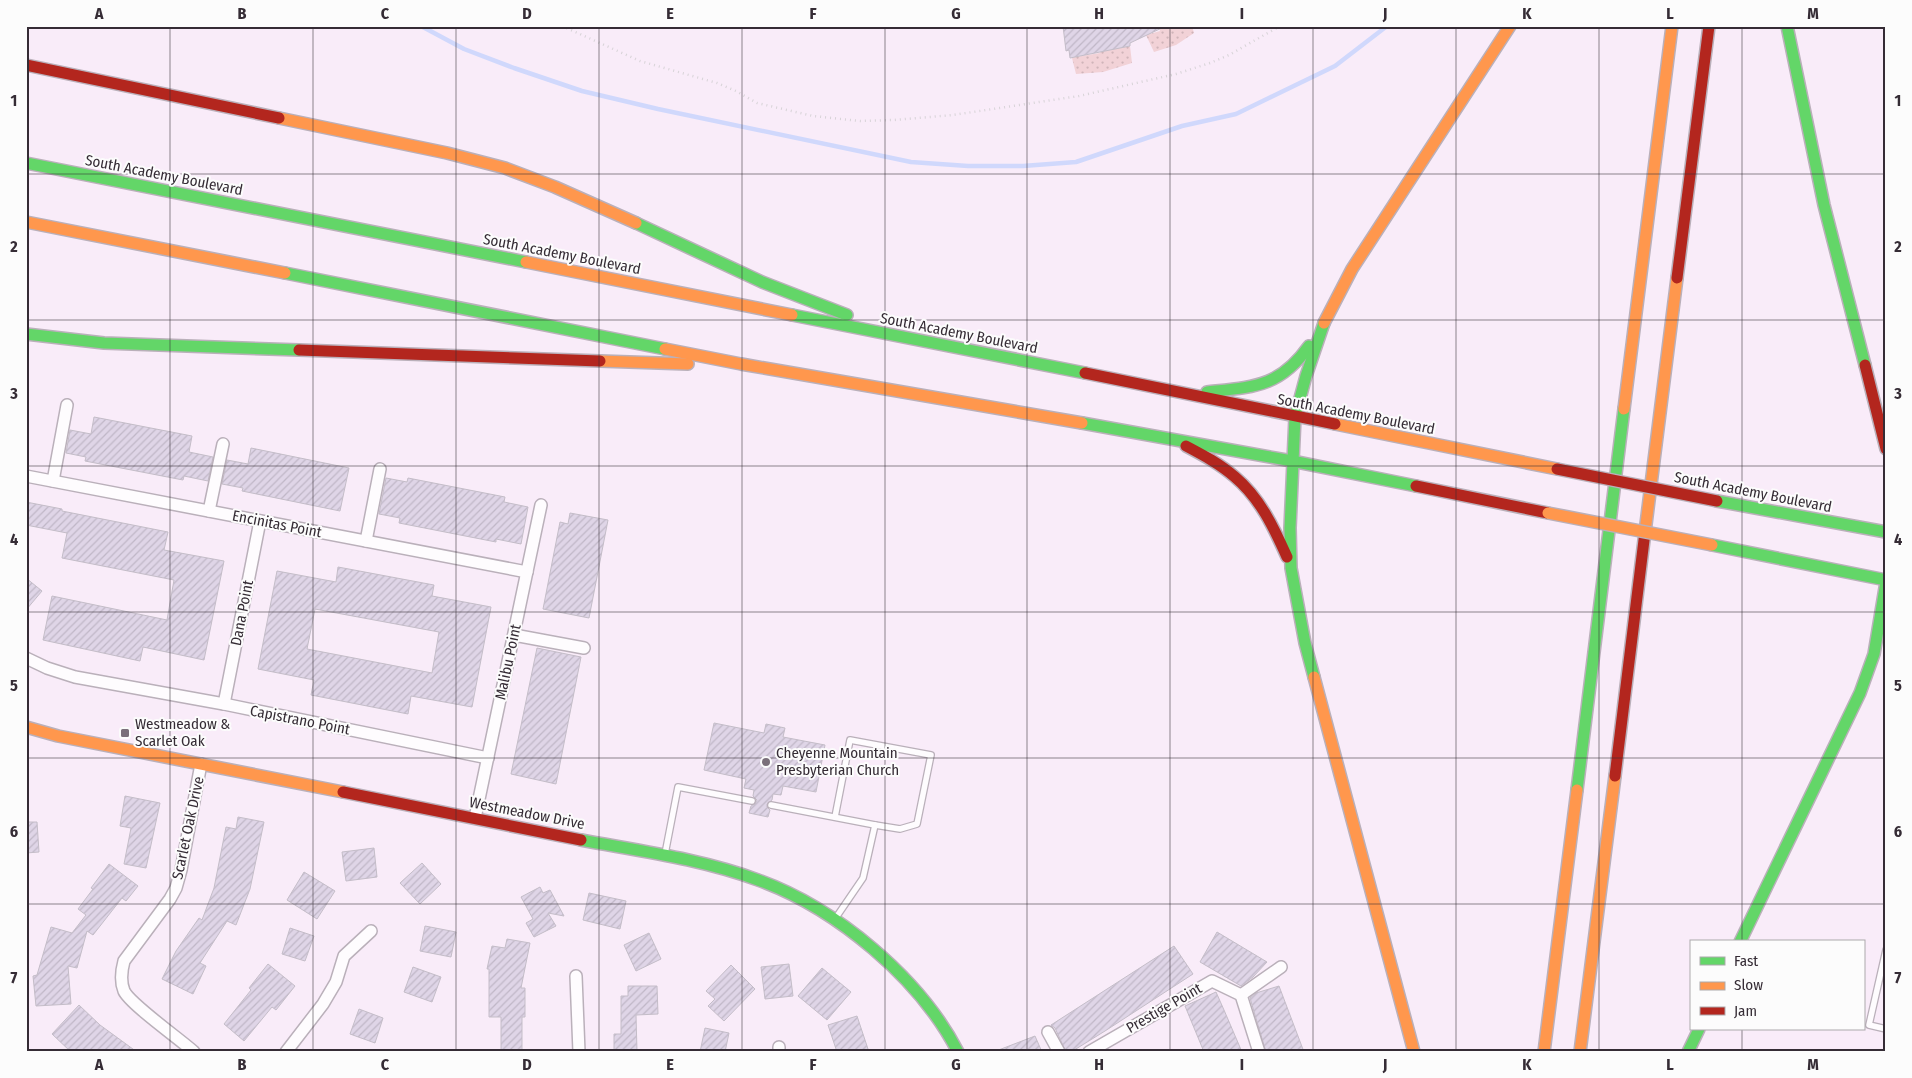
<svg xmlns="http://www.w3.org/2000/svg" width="1912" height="1078" font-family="'Fira Sans Condensed',sans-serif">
  <defs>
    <pattern id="grass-dots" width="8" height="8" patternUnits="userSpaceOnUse" patternTransform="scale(1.25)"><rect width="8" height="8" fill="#f2d2d7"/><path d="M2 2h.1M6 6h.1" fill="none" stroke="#d0b4b9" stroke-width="1.8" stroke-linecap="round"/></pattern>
    <pattern id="building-hatch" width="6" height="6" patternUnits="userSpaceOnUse" patternTransform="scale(1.25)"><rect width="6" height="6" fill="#dfd5e7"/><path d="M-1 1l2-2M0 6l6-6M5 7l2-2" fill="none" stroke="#c0b7c7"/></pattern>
  </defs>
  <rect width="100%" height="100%" fill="#f9ecf9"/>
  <g fill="url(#grass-dots)">
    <path d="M1164,26h28l2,7 -18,12 -22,7 -8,-17 14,-4 -1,-3z"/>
    <path d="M1130,46l2,17 -29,9 -27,2 -4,-16 3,-1 25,-4v-4h14z"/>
  </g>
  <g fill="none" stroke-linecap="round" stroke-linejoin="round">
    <path stroke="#d0d8fc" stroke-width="4.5" d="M421,26l43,23 50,19 68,23 76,18 253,53 57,4h55l53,-4 106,-36 54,-12 99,-48 52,-40"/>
  </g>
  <g fill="url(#building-hatch)" stroke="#c4bdc8" fill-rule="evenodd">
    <path d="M1063,26h103l-36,17v3l-60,12 -1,-8 -3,1z"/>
    <path d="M94,417l98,19 -3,16 24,5 -5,24 -24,-5 -1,4 -98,-19 1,-4 -20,-4 4,-23 21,4z"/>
    <path d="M251,448l98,20 -9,43 -98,-20 1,-3 -21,-4 5,-24 21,4z"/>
    <path d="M386,478l21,4 1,-4 97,19 -1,5 24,5 -7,37 -25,-5v3l-97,-19 1,-5 -21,-4z"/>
    <path d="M26,502l36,7v2l106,21 -4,18 60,11 -20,99 -61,-13 -3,14 -97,-21 9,-44 115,24 7,-40 -112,-22 5,-25 -41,-8z"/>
    <path d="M570,513l38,7 -19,98 -46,-9 17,-87 8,2z"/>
    <path d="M338,567l96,18 -2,11 59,11 -19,100 -61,-11 -3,18 -97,-19 3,-15 -56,-11 19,-98 59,11zM315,609l124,23 -7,41 -125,-24z"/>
    <path d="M26,578l16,13 -16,19z"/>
    <path d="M537,648l44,9 -25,127 -45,-10z"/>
    <path d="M714,723l50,10 2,-9 19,4 -2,9 42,8 -9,47 -33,-6 -2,9 -8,-1 -1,6 -5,4v3l3,3 -2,7 -19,-4 2,-7 4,-2 2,-4 -4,-4 1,-6 -10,-2 2,-9 -42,-9z"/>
    <path d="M125,796l35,7 -14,65 -22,-4 7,-36 -11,-2z"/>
    <path d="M238,817l26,5 -14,67 -14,36 -9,-4 -27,42 6,3 -13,28 -31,-15 14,-28 23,-33 3,2 12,-32 12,-61 10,2z"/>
    <path d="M26,822h11l2,30 -13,1z"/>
    <path d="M374,848l3,29 -31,4 -4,-29z"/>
    <path d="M422,863l19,21 -21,20 -20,-21z"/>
    <path d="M109,864l29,22 -12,15 -4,-3 -29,37 -6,-4 -10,37 -9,-2 3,38 -35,2 -3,-30 4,-1 14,-48 21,6 14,-18 -8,-6 15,-20 -2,-1z"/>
    <path d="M304,872l31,19 -18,28 -30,-19z"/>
    <path d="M540,887l3,6 7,-3 14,26 -16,-3 8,13 -22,11 -8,-14 7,-4 -12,-22z"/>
    <path d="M589,893l37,8 -6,28 -37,-9z"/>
    <path d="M425,926l31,6 -5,25 -31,-6z"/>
    <path d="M290,928l24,8 -9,25 -23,-7z"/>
    <path d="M1217,932l50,30 -14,15 -12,9 -41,-24z"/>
    <path d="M649,933l12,26 -25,12 -12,-26z"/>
    <path d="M507,939l23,4 -9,45h4v29h-3v35h-21v-35h-12v-48h-2l5,-23 13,2z"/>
    <path d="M1174,946l19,28 -88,57 -34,21h-5l-11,-24 -4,-3z"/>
    <path d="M268,964l27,22 -19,24 -4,-3 -28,34 -20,-17 27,-34 -2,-2z"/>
    <path d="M789,964l4,32 -28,3 -4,-32z"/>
    <path d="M731,965l24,24 -31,32 -16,-15 7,-7 -9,-8z"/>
    <path d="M413,967l28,10 -9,25 -28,-10z"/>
    <path d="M822,968l29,24 -24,28 -29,-24z"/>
    <path d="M628,986h29l1,28 -22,1 1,37h-23v-18h7v-38h7z"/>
    <path d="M1279,986l25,66h-38l-16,-54 6,-5z"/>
    <path d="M1216,992l8,18 18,42h-38l-19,-46z"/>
    <path d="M79,1005l21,20 37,27h-66l-19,-18z"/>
    <path d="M359,1009l24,9 -8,25 -25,-9z"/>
    <path d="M857,1016l11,33 -8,3h-23l-9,-27z"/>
    <path d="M705,1028l24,5 -4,19h-25z"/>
    <path d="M1035,1036l7,16h-46v-1z"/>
  </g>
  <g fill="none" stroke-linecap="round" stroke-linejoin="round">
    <defs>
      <g id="lane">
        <path d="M771,805l104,20 -12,53 -28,41"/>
        <path d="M835,817l15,-77 81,15 -14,69 -17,5 -25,-4"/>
        <path d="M665,854l13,-67 74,14"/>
        <path d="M1886,950l-17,75 17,4"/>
      </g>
      <g id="street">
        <path d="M26,476l501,96"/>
        <path d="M53,481l14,-76"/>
        <path d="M209,511l14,-67"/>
        <path d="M366,541l14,-72"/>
        <path d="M514,635l70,13"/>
        <path d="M26,658l21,10 28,9 149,27 264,54"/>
        <path d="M224,704l36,-183"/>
        <path d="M475,818l66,-313"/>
        <path d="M576,976l3,76"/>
        <path d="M1241,995l40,-28"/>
        <path d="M1048,1032l11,20"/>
        <path d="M779,1047v5"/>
        <path d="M194,1052c-13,-12 -64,-48 -70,-61 -4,-10 -3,-19 0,-30l46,-62 6,-11 5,-18 20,-106"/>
        <path d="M286,1052l37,-48 13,-22 8,-26 27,-25"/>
        <path d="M1089,1052l123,-71 29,14 18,57"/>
      </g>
      <g id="fast">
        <path d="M1787,26l37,179 41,160"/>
        <path d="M26,163l500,99"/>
        <path d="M636,223l126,59 85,33"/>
        <path d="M285,273l380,76"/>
        <path d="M792,315l293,58"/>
        <path d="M26,334l78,9 195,7"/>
        <path d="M1207,392c47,-5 73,-5 102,-46"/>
        <path d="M1082,423l210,38 124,25"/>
        <path d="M1717,501l169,31"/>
        <path d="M1712,545l174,35"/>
        <path d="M1314,677l-9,-34 -14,-75 -1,-40 5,-111 11,-41 18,-53"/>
        <path d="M1577,790l47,-381"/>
        <path d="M581,840c59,11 120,19 177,40 78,28 162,98 200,172"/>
        <path d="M1740,942l120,-249 14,-39 12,-72"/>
        <path d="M1688,1052l11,-23"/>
      </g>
      <g id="slow">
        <path d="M279,118l168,35 58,15 50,19 81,36"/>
        <path d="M26,222l259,51"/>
        <path d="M526,262l266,53"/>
        <path d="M1324,323l28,-54 158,-243"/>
        <path d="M665,349l76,15 341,59"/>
        <path d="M600,361l88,3"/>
        <path d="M1624,409l48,-383"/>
        <path d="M1335,424l222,45"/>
        <path d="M1645,532l32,-254"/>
        <path d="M1314,677l100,375"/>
        <path d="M26,727l32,9 285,56"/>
        <path d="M1544,1052l33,-262"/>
        <path d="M1580,1052l35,-276"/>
      </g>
      <g id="jam">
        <path d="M26,65l253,53"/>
        <path d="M1677,278l32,-252"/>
        <path d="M299,350l301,11"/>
        <path d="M1865,365l21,84"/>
        <path d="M1085,373l250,51"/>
        <path d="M1186,446c17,9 34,18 49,31 25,21 39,51 52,80"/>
        <path d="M1416,486l132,27"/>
        <path d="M1615,776l30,-244"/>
        <path d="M343,792l238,48"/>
      </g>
    </defs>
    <use href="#lane" stroke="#bab0ba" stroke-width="8"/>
    <use href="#street" stroke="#bab0ba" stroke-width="14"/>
    <use href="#fast" stroke="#bab0ba" stroke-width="14"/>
    <use href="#slow" stroke="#bab0ba" stroke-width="14"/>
    <use href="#jam" stroke="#bab0ba" stroke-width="14"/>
    <path stroke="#d7d3d7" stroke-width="2.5" stroke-dasharray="1 4" stroke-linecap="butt" d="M562,26l78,35 77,22 19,8 21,12 56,13 47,5 34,-1 59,-5 126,-19 97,-22 34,-11 19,-8 51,-29"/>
    <use href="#lane" stroke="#fefcfe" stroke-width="5.5"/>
    <use href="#street" stroke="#fefcfe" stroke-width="11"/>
    <use href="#fast" stroke="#63d668" stroke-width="11"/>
    <use href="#slow" stroke="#ff974d" stroke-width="11"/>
    <use href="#jam" stroke="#b3261e" stroke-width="11"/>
    <defs>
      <path id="slow-bridge" d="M1548,513l164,32"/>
      <path id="jam-bridge" d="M1557,469l160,32"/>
    </defs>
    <use href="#slow-bridge" stroke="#bab0ba" stroke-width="14" stroke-linecap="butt"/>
    <use href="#jam-bridge" stroke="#bab0ba" stroke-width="14" stroke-linecap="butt"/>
    <use href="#slow-bridge" stroke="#ff974d" stroke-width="11"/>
    <use href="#jam-bridge" stroke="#b3261e" stroke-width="11"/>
  </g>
  <path fill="none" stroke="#352c35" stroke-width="1" stroke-opacity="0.55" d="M170,26v1026M313,26v1026M456,26v1026M599,26v1026M742,26v1026M885,26v1026M1027,26v1026M1170,26v1026M1313,26v1026M1456,26v1026M1599,26v1026M1742,26v916M26,174h1860M26,320h1860M26,466h1860M26,612h1860M26,758h1860M26,904h1860M1742,1029v23"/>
  <g fill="#7a6f7a" stroke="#fcfcfc" stroke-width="2">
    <rect x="120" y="728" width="10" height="10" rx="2.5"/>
    <circle cx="766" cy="762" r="5"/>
  </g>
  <g text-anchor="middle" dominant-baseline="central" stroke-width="4" stroke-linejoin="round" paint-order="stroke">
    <g font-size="15" fill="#352c35" stroke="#fcfcfc">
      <text transform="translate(164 175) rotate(11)">South Academy Boulevard</text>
      <text transform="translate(562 254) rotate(11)">South Academy Boulevard</text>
      <text transform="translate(959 333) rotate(11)">South Academy Boulevard</text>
      <text transform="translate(1356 414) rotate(11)">South Academy Boulevard</text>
      <text transform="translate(1753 492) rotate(11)">South Academy Boulevard</text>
      <text transform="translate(277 524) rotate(11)">Encinitas Point</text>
      <text transform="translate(242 613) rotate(-79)">Dana Point</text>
      <text transform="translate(508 662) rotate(-78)">Malibu Point</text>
      <text transform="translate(300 720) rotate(11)">Capistrano Point</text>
      <text transform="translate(527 813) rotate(11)">Westmeadow Drive</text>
      <text transform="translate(188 828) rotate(-78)">Scarlet Oak Drive</text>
      <text transform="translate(1164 1008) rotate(-30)">Prestige Point</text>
    </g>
    <g font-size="15" fill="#352c35" stroke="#fcfcfc" text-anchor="start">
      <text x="135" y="724">Westmeadow &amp;<tspan x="135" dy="17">Scarlet Oak</tspan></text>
      <text x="776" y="753">Cheyenne Mountain<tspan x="776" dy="17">Presbyterian Church</tspan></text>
    </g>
  </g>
  <rect width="1912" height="1078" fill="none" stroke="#fcfcfc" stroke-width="55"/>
  <rect x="1690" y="940" width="175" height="90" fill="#fcfcfc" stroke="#aca9ac"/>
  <rect x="1700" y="957" width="25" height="8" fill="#63d668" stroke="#aca9ac"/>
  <text x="1734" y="966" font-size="15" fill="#352c35">Fast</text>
  <rect x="1700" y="982" width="25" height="8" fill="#ff974d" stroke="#aca9ac"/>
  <text x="1734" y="990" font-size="15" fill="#352c35">Slow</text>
  <rect x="1700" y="1007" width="25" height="8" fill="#b3261e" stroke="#aca9ac"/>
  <text x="1734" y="1016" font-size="15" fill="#352c35">Jam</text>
  <rect x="28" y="28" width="1856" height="1022" fill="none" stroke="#352c35" stroke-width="2"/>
  <g font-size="16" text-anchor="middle" font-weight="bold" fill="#352c35">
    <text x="99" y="19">A</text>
    <text x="242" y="19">B</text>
    <text x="385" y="19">C</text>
    <text x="527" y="19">D</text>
    <text x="670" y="19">E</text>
    <text x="813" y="19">F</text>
    <text x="956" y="19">G</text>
    <text x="1099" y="19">H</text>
    <text x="1242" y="19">I</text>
    <text x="1385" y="19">J</text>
    <text x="1527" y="19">K</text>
    <text x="1670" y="19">L</text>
    <text x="1813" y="19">M</text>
    <text x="14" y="106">1</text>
    <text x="1898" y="106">1</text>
    <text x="14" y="252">2</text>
    <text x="1898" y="252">2</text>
    <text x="14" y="399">3</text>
    <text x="1898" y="399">3</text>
    <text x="14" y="545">4</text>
    <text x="1898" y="545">4</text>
    <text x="14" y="691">5</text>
    <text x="1898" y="691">5</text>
    <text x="14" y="837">6</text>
    <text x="1898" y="837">6</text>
    <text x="14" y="983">7</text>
    <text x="1898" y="983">7</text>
    <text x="99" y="1070">A</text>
    <text x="242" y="1070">B</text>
    <text x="385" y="1070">C</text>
    <text x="527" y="1070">D</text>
    <text x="670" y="1070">E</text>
    <text x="813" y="1070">F</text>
    <text x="956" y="1070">G</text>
    <text x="1099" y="1070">H</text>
    <text x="1242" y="1070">I</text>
    <text x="1385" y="1070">J</text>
    <text x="1527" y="1070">K</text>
    <text x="1670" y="1070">L</text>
    <text x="1813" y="1070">M</text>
  </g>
</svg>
